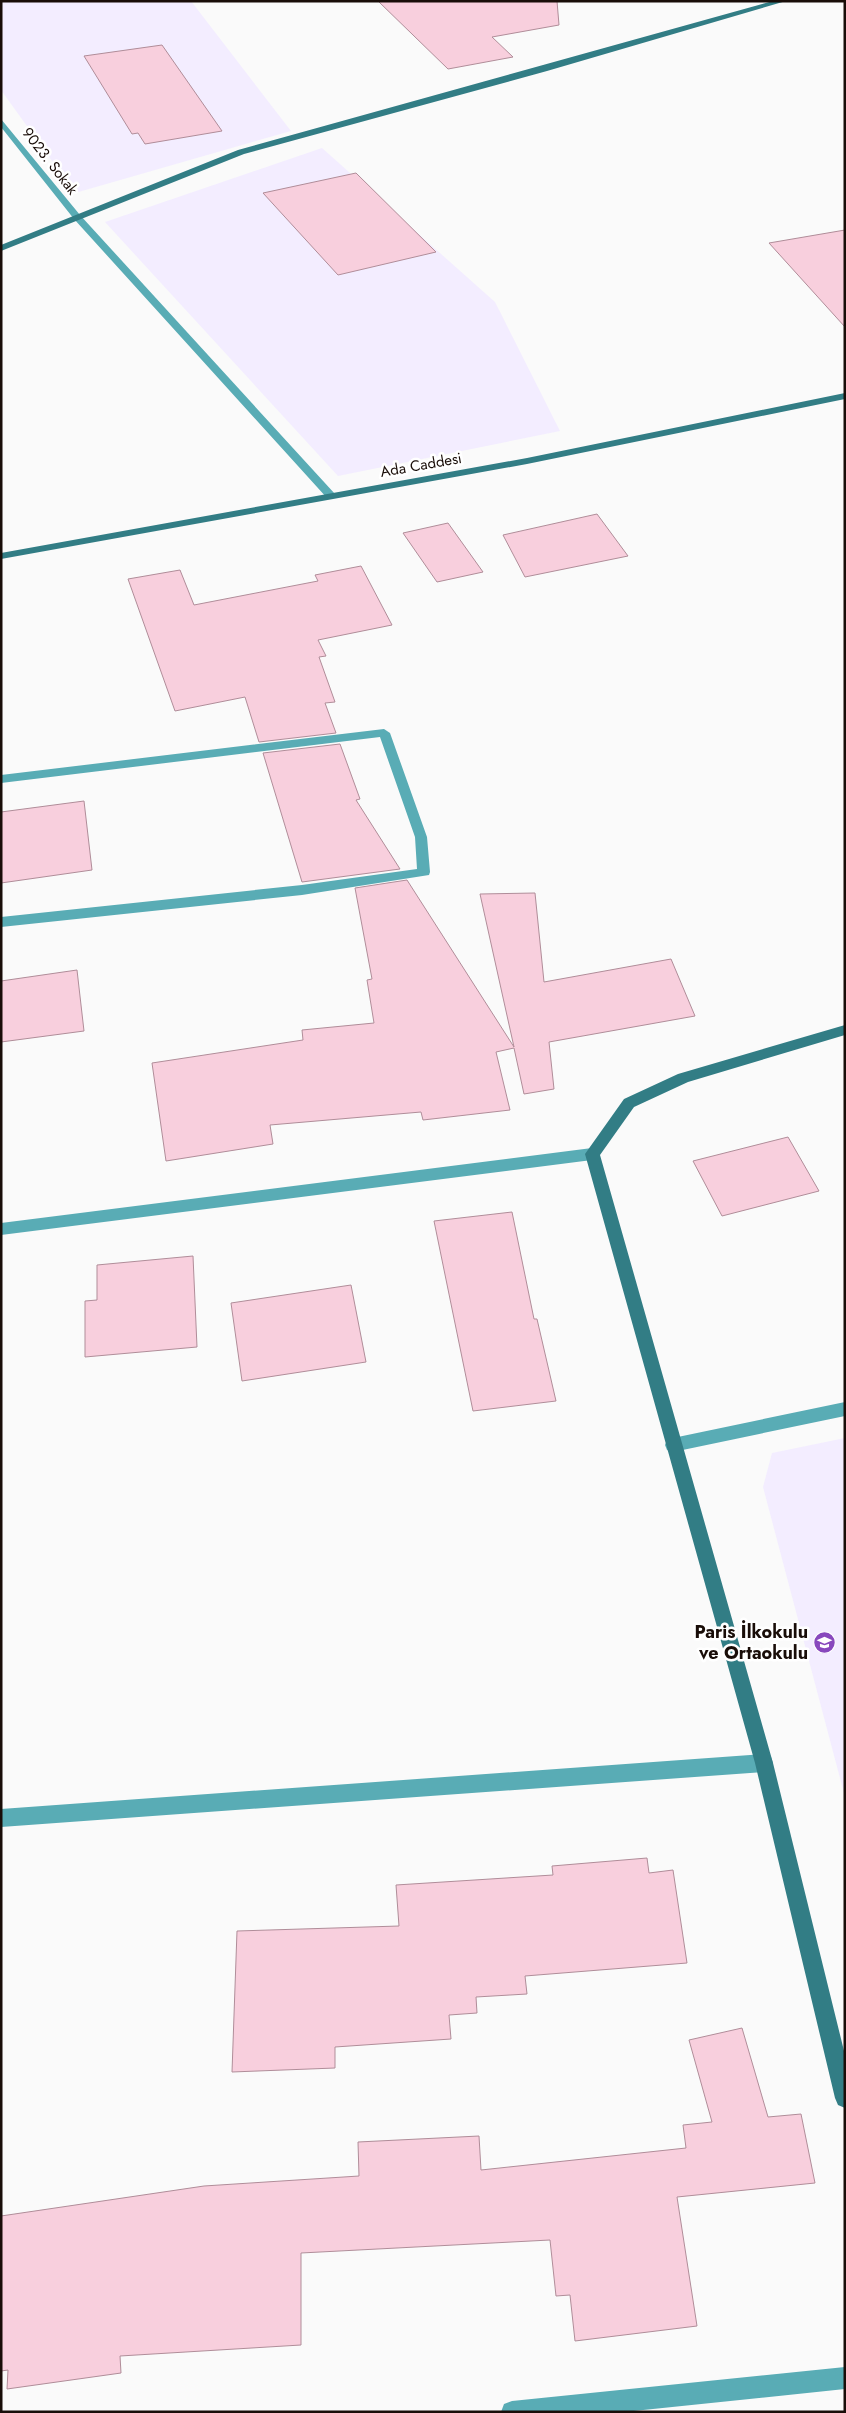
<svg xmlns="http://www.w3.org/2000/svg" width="846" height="2413" font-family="Jost,sans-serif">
  <rect width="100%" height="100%" fill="#fafafa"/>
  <g fill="#f3edff">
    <path d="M1,1h190l100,130 -216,62 -74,-103z"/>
    <path d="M322,148l173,154 65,129 -222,45 -233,-254z"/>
    <path d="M845,1438v359l-82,-310 9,-34z"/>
  </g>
  <g fill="#f8cfdd" stroke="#b08d99">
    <path d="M378,1h179l2,24 -67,12 21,20 -65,12z"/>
    <path d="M162,45l60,86 -77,13 -7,-11 -6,1 -48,-78z"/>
    <path d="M356,173l80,79 -98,23 -75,-82z"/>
    <path d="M845,230v97l-76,-84z"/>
    <path d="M597,514l31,42 -103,21 -22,-42z"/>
    <path d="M448,523l35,49 -46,10 -34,-49z"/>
    <path d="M361,566l31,59 -74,15 8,16 -7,1 16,45 -10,1 11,30 -77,9 -14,-45 -70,14 -47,-132 52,-9 14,35 124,-24 -3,-6z"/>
    <path d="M340,744l20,55 -4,1 44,69 -98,13 -39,-129z"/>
    <path d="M84,801l8,69 -91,13v-71z"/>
    <path d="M407,880l107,167 -34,-153 55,-1 9,89 127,-23 24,57 -146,26 5,47 -30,5 -10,-46 -18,4 14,58 -87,10 -2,-8 -151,13 3,19 -107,17 -14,-98 151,-23 -1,-10 72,-7 -7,-43 5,-1 -17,-91z"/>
    <path d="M77,970l7,61 -83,11v-61z"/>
    <path d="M788,1137l31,54 -97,25 -29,-55z"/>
    <path d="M512,1212l22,107h3l19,82 -83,10 -39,-190z"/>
    <path d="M193,1256l4,91 -112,10v-56l12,-1v-35z"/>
    <path d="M351,1285l15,77 -124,19 -11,-78z"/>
    <path d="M647,1858l2,15 24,-3 14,93 -162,13 2,18 -51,3 1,16 -28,2 2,24 -116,8v21l-103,4 5,-141 162,-5 -3,-41 157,-10 -1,-9z"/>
    <path d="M742,2028l26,89 33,-3 14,69 -138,14 20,129 -122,15 -5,-46 -14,1 -6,-56 -249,13v92l-181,11 1,17 -114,16 1,-19 -7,1v-155l203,-30 155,-10 -1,-34 121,-6 2,34 205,-22 -3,-23 29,-3 -23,-82z"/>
  </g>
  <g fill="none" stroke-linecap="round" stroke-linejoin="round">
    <g fill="#59acb5" fill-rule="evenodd">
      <path d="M1,119l79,96 255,279v4h-8l-253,-279 -73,-92z"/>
      <path d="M384,729l6,4 37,104 3,35 -1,3 -127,20 -301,32v-10l301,-32 115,-16 -2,-32 -35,-100 -379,46v-8z"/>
      <path d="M592,1148l5,2 2,4 -2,4 -5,2 -591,75v-12z"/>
      <path d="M845,1402v14l-172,36 -6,-2 -2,-5 2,-5 6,-2z"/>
      <path d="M764,1754l7,3 2,6 -2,6 -7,3 -763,55v-18z"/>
      <path d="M845,2367v22l-221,23h-123l3,-8 8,-3z"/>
    </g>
    <g fill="#327d85" fill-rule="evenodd">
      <path d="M773,1h13l-239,70 -303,83 -243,97v-6l237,-95z"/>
      <path d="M845,393v6l-318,65 -526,95v-6l526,-95z"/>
      <path d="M845,1025v10l-157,47 -54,25 -34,48 173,608 72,292v53l-7,-3 -3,-7 -80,-335 -170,-609 39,-55 54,-25z"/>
    </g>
  </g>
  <defs>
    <symbol id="school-disc" viewBox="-11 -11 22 22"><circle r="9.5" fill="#8848bd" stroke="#fff"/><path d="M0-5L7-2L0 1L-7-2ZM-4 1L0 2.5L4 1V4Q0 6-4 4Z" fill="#fff"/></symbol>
  </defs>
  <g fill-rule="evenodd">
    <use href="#school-disc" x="812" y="1630" width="25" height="25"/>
  </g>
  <g text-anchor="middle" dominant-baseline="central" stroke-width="5" stroke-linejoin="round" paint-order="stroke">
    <g font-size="15" fill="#190d08" stroke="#fff">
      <text transform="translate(50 161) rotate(52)">9023. Sokak</text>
      <text transform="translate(421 465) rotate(-10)">Ada Caddesi</text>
    </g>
    <g font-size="18" font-weight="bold" fill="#190d08" stroke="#fff" text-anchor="end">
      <text x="808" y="1632">Paris İlkokulu<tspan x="808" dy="21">ve Ortaokulu</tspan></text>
    </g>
  </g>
  <rect width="846" height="2413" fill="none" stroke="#190d08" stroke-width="5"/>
</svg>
